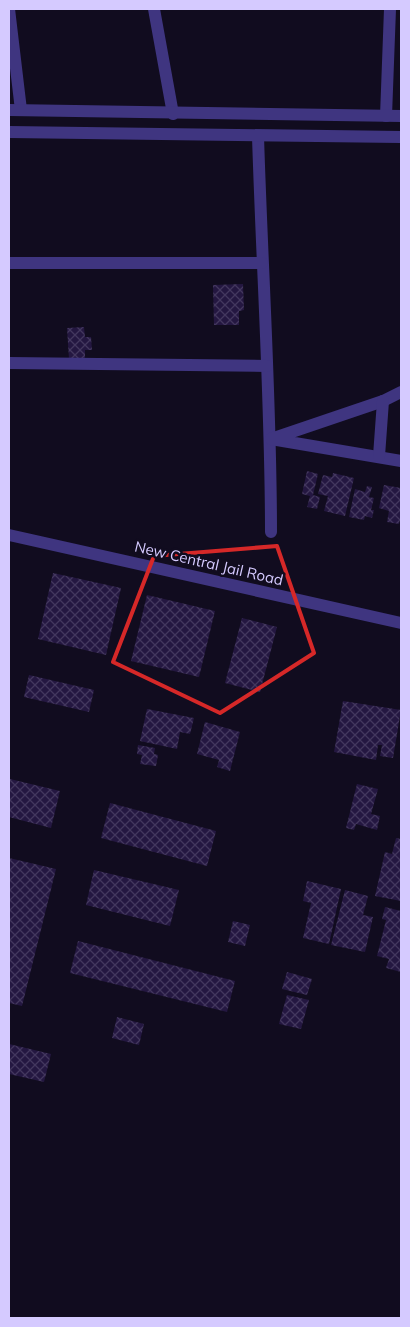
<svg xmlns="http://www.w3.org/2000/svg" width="410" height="1327" font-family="Mulish,sans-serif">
  <defs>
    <pattern id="building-cross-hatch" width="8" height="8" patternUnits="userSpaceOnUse" patternTransform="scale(1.25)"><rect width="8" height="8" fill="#241741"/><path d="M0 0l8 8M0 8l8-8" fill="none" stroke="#43375e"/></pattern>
  </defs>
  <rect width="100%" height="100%" fill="#110c1f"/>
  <g fill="url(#building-cross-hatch)">
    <path d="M243,284l1,26 -5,1v14h-25l-1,-40z"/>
    <path d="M84,327l1,10h6l1,13h-7v8l-16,1 -2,-31z"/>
    <path d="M307,471l11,3 -5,21 7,2 -3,12 -10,-2 3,-11 -8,-2z"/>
    <path d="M333,473l21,5 -9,38 -21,-5 4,-15 -10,-2 5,-19 9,2z"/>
    <path d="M384,485l17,3v28l-2,8 -12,-2 2,-11 -10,-3z"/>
    <path d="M367,486l5,1 -3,10 5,1 -3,12h3l-2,8 -7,-2 -1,4 -15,-3 6,-28 10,3z"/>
    <path d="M53,573l68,15 -15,67 -68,-16z"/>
    <path d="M147,595l68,16 -16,66 -68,-16z"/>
    <path d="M242,618l35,9 -17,65 -35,-9z"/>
    <path d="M29,675l65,15 -5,22 -65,-15z"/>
    <path d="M343,701l58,9 -8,48 -13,-2 2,-11h-4l-2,15 -42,-8z"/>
    <path d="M147,709l47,9 -4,16 -10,-2 -3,17 -37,-8z"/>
    <path d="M205,722l35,10 -10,39 -13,-4 2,-7 -22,-6z"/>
    <path d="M138,745l17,3 -1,6 4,1 -2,11 -16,-2 2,-9 -5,-1z"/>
    <path d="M10,779l50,12 -9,37 -42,-11v-32z"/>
    <path d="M357,784l21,5 -7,25 9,2 -3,14 -21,-6 -2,6 -8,-2z"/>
    <path d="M110,803l106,28 -9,35 -106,-28z"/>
    <path d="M396,838l5,1v62l-26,-5 10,-44 7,2z"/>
    <path d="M9,858l47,11 -34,137 -13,-3z"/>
    <path d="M94,870l85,20 -9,36 -84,-21z"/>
    <path d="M307,881l34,8 -12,55 -26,-6 8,-35 -8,-2z"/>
    <path d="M345,890l23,6 -5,19 10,2 -8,35 -34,-7z"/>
    <path d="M385,907l16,4v61l-15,-4 3,-9 -12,-3 9,-36 -4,-1z"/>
    <path d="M233,921l17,4 -5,21 -17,-4z"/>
    <path d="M78,941l157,40 -8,31 -157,-39z"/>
    <path d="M287,972l25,7 -5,16 -25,-6z"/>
    <path d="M287,995l22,5 -8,29 -22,-5z"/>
    <path d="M117,1017l27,7 -5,21 -27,-7z"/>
    <path d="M9,1044l42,10 -7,28 -35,-8z"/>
  </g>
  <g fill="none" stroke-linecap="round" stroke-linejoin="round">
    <g stroke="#3f3580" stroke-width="12">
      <path d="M9,9l12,101"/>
      <path d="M154,9l19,105"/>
      <path d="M386,116l4,-107"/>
      <path d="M258,136c4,132 13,264 13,396"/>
      <path d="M9,263h253"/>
      <path d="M9,363l258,3"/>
      <path d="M401,392l-18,9 -112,38 130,22"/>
      <path d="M379,456l4,-55"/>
      <path d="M9,535l392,88"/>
    </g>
    <g stroke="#3f3580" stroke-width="12">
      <path d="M9,110l392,6"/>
      <path d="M9,132l392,5"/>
    </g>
  </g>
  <path fill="none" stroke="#d62828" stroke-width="4" stroke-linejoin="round" d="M277,546l37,107 -94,60 -107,-51 41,-106z"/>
  <g text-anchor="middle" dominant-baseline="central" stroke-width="5" stroke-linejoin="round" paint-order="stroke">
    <g font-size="15" fill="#d5caff" stroke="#110c1f">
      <text transform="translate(209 563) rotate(13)">New Central Jail Road</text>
    </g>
  </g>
  <rect width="410" height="1327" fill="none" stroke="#d5caff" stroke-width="20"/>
</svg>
